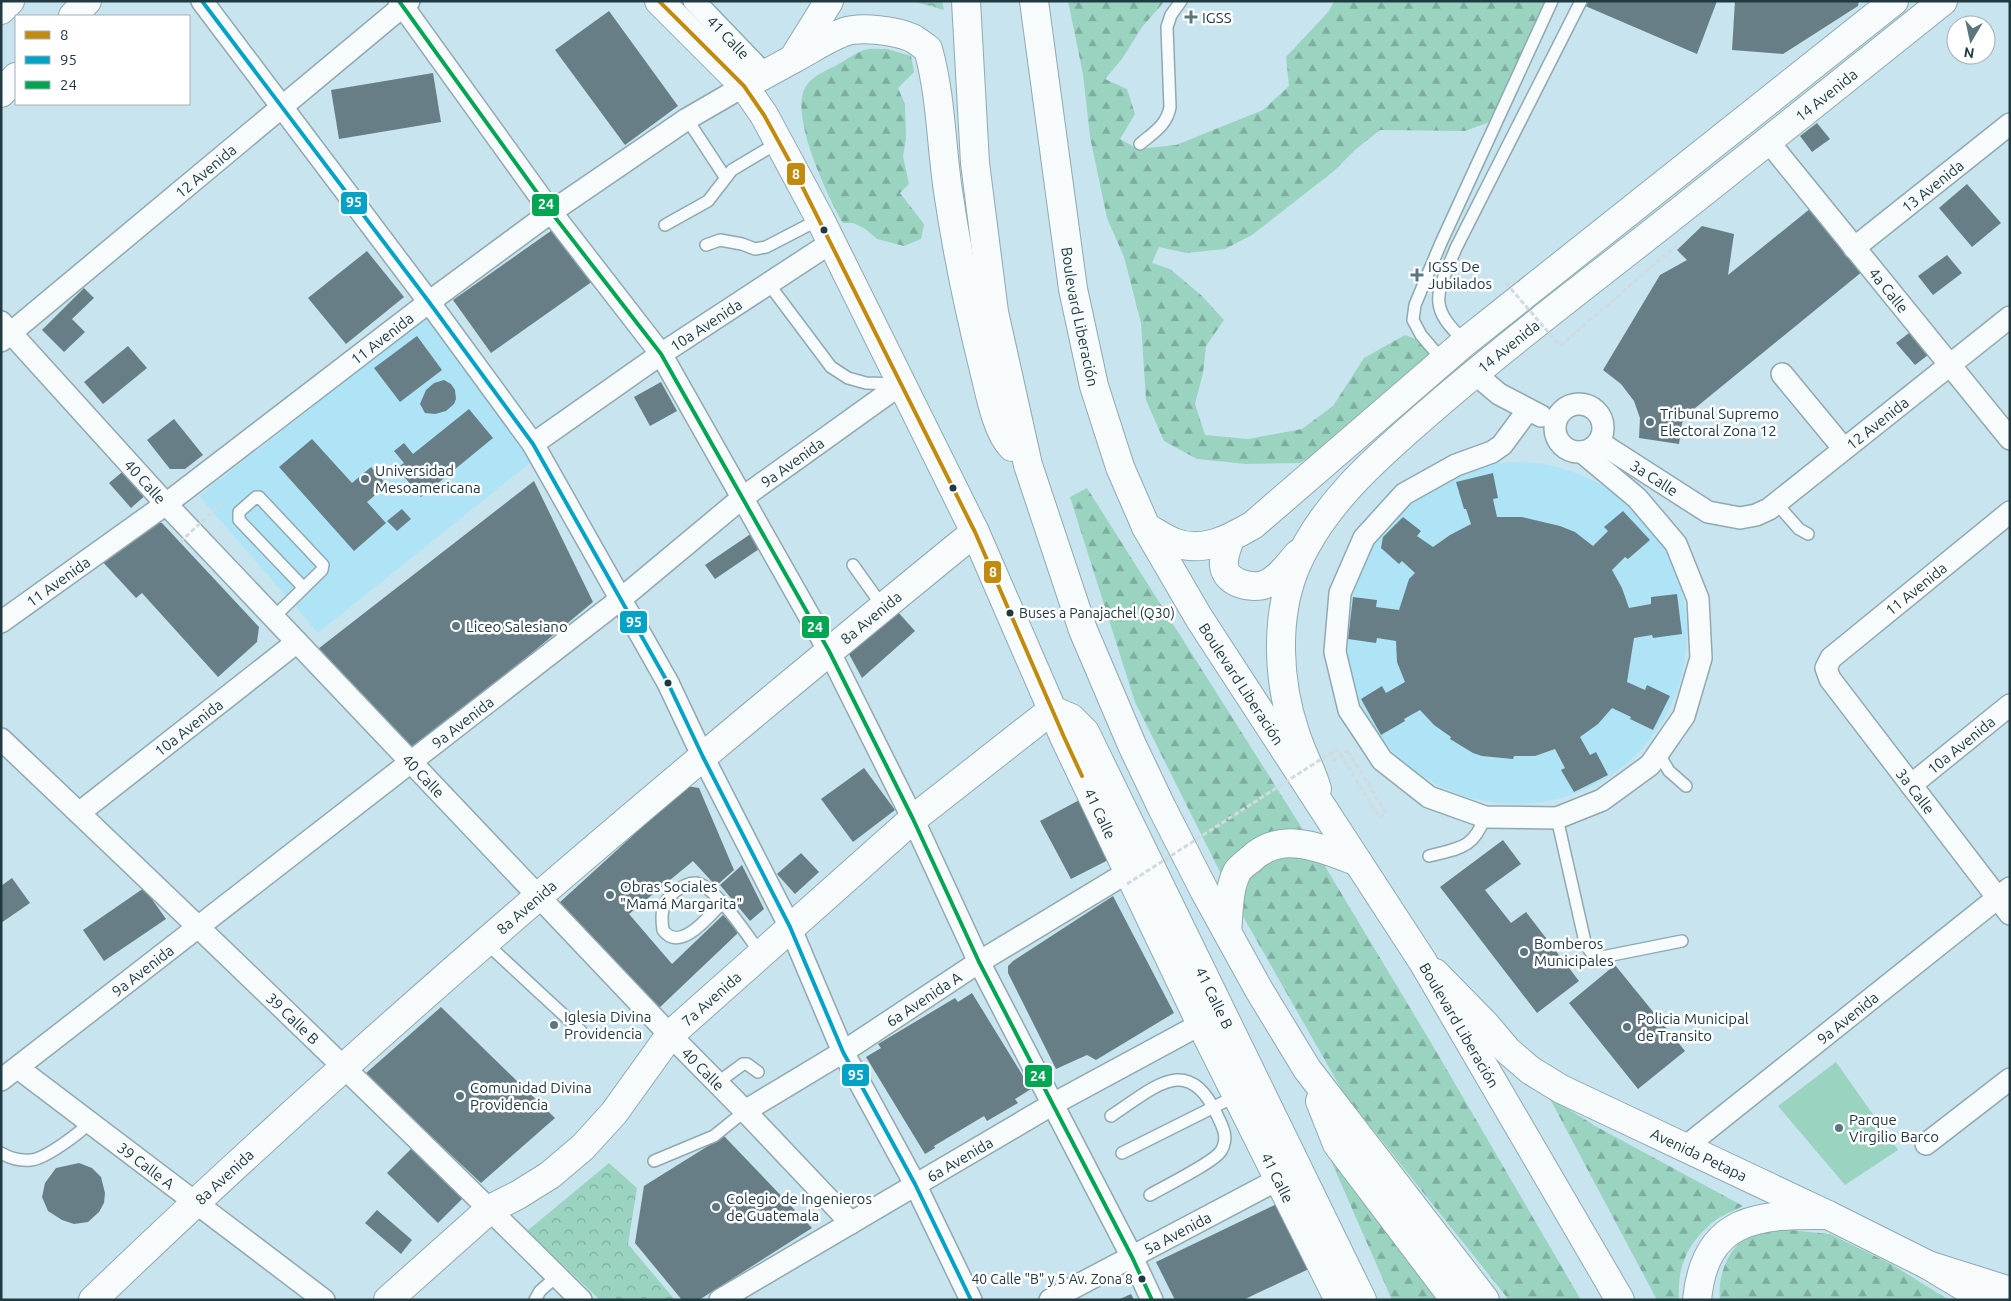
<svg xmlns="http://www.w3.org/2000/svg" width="2011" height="1301" font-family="Ubuntu,sans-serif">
  <defs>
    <pattern id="forest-firs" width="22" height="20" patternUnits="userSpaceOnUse" patternTransform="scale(1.25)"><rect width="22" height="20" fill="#9ad4c1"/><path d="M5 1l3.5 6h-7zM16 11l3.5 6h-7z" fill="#7dad9e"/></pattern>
    <pattern id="park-crowns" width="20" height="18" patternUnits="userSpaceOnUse" patternTransform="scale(1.25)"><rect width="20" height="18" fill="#9ad4c1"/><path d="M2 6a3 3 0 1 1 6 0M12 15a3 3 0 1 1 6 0" fill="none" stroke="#7dad9e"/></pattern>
  </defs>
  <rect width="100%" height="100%" fill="#c8e4ee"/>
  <g fill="#afe4f6">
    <path d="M426,317l105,145 -213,171 -119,-137z"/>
    <circle cx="1516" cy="633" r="171"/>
  </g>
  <path fill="#9ad4c1" d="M1836,1062l62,88 -53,35 -67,-79z"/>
  <g fill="url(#forest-firs)">
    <path d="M1068,1h97l-23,26 -20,32 -17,20 22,10 8,25 -15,25 18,10 38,-4 87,-35 26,-24 -3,-29 43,-46 5,-10h215l-51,118 -33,12 -85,-1 -24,19 -22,22 -82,64 -27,14 -39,4 -27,-6 -7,16 18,6 31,26 23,25 -18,26 -3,27 -8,31 10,31 43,4 54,-10 31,-23 31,-48 41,-23 19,7 6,19 -82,73 -48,29 -54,1 -49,-5 -33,-18 -18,-41 -5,-77 -17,-66 -17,-39 -17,-81 -7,-63z"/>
    <path d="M887,49l24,7 3,16 -16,16 7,16 1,35 -3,17 6,28 -9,9 24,31 -3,15 -17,7 -27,-7 -13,-11 -11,-5h-10c-15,-26 -55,-110 -37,-137 8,-11 19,-15 31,-21 9,-5 18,-12 27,-15 6,-2 16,-1 23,-1z"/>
    <path d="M1087,488l215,340 131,218 148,254h-72l-166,-208 -107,-188 -101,-202 -65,-205z"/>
    <path d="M1549,1097l48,30 146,79c-9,5 -22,9 -30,16 -26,22 -36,44 -34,78h-22z"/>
    <path d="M1322,1140l123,160h-53z"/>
    <path d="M1779,1229l51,5 61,30 58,36h-229c-3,-23 8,-53 29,-64 10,-6 19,-7 30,-7z"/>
  </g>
  <g fill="url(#park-crowns)">
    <path d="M912,1h30l2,9z"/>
    <path d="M609,1163l28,25 -9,56 47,56h-75l-73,-69z"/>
  </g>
  <g fill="#677e86">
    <path d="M1585,1h132l-20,53 -114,-49z"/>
    <path d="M1735,1h124l-1,5 -75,48 -51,-4z"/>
    <path d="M609,11l69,95 -53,39 -70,-95z"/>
    <path d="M433,73l8,49 -102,17 -8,-49z"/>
    <path d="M1817,123l13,16 -18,13 -12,-16z"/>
    <path d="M1967,184l34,39 -29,24 -33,-39z"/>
    <path d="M1811,208l52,63 -169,138 -12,14 -3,21 -40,-6 1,-20 -6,-17 -13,-17 -18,-14 57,-95 27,-15 -10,-10 25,-24 32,8 -6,41z"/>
    <path d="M555,228l38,53 -102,72 -38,-53z"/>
    <path d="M367,251l37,46 -58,47 -38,-46z"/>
    <path d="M1947,255l15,18 -29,22 -15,-19z"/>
    <path d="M84,288l10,10 -22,21 13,13 -21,20 -22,-22z"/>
    <path d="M1909,333l19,22 -13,10 -19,-22z"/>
    <path d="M417,336l25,34 -42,32 -26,-34z"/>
    <path d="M128,346l19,22 -44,36 -19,-22z"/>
    <path d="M444,380l7,4 4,6 1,9 -2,5 -8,7 -11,3 -10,-1 -5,-9 6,-14 8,-7z"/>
    <path d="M661,382l16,29 -27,15 -16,-29z"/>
    <path d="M469,409l24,29 -72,59 -24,-29 7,-5 -10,-12 10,-8 9,11z"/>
    <path d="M174,419l29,36 -18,14h-15l-23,-29z"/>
    <path d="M312,439l40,44 19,-16 16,18 -20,17 19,21 -32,28 -75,-84z"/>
    <path d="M127,468l21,25 -17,15 -22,-25z"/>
    <path d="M1493,473l5,25 -5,1 4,18h25l38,9 15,6 18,14 15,-15 -4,-4 19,-16 27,29 -22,19 -3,-2 -13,13 10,18 7,20 22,-4v-7l26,-3 5,40 -29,4 -1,-3 -18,3 -7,44 18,8 2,-5 23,11 -17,34 -23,-11 1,-2 -19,-9 -14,16 -18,13 10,18 6,-3 12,23 -34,17 -13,-22 4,-2 -10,-19 -20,7h-21l-1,3 -31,-3 -9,-3 -23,-14 1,-2 -17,-12 -14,-15 -16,9 1,2 -24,14 -20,-36 21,-13 4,7 19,-11 -8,-20 -1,-21 -19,-3 -1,5 -28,-4 5,-42 24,3 -1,7 23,3 10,-31 6,-6 -13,-12 -3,3 -18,-16 2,-11 20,-20 18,14 -4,5 16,11 17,-12 21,-11 -5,-15h-2l-8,-27z"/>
    <path d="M534,481l59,121 -180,150 -95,-103z"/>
    <path d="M402,509l9,10 -14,12 -10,-10z"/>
    <path d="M150,521l12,2 97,104 -2,15 -39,35 -76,-84 -6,5 -35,-38z"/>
    <path d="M752,533l10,14 -47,32 -10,-14z"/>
    <path d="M897,611l18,20 -53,47 -13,-24z"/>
    <path d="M864,768l31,42 -42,32 -32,-43z"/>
    <path d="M687,786l12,2 35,82 -18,16 -23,-25 -64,53 43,50 51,-49 16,17 -82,78 -99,-106z"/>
    <path d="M1085,797l31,59 -45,23 -31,-58z"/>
    <path d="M1503,840l18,24 -36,26 26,33 15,-11 53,69 -42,32 -97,-126z"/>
    <path d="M801,853l18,19 -24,22 -18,-20z"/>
    <path d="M742,865l22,44 -14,12 -30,-36z"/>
    <path d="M12,878l18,25 -29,20v-37z"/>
    <path d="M144,888l22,31 -62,42 -21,-31z"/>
    <path d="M1113,896l61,117 -78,47 -9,-5 -31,14 -48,-96v-7l5,-5z"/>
    <path d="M1615,965l70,86 -47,38 -69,-86z"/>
    <path d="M972,993l59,96 -16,10 3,4 -31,18 -3,-5 -50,30 1,2 -10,6 -59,-97 15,-9 -3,-4 77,-46 3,4z"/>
    <path d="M441,1007l114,111 -74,65 -116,-109z"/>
    <path d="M724,1136l88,92 -113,72h-17l-47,-57 9,-57z"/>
    <path d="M412,1148l51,50 -25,25 -51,-50z"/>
    <path d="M79,1163l13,5 9,9 4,16 -1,10 -5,9 -11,10 -14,2 -12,-4 -14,-9 -6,-14 3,-14 11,-15z"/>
    <path d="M1279,1203l32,65 -68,32h-68l-19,-38z"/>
    <path d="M377,1210l35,30 -11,14 -36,-31z"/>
    <path d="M1131,1294l3,6h-16z"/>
  </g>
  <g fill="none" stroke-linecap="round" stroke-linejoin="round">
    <defs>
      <g id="service">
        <path d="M687,119l38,58"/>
        <path d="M1140,144c13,-11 27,-19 30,-37l-3,-80 4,-12 10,-14"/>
        <path d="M665,225l43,-24 24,-31 47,-28"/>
        <path d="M706,245l14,-5 22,4 13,5 11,-2 54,-28"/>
        <path d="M768,283l63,84 17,11 18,5 32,1"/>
        <path d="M1465,341c-40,-35 -27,-49 -9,-93l125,-247"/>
        <path d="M1443,361l-22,-26 -8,-15 2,-15 25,-60 112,-244"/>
        <path d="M1776,503l23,26 9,5"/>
        <path d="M853,565l30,42"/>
        <path d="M274,617l48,-47 1,-5 -64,-68h-3l-17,15v8l64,67"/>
        <path d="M1658,753l11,18 17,15"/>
        <path d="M1557,818l28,124c4,8 7,15 17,15l80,-16"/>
        <path d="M1429,856c31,-8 44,-7 56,-39"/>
        <path d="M722,903c-12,12 -42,51 -59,27 -2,-14 -2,-25 9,-36 6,-5 15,-12 24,-11 19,2 53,55 65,71"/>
        <path d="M486,943l95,88"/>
        <path d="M717,1083l26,-19h4l11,8"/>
        <path d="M1111,1116c42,-27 77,-65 106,-1 6,12 12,23 4,36 -8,12 -56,35 -71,44"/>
        <path d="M1,1153c10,6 19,8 30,7 14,-1 49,-27 59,-38"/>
        <path d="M1122,1153l114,-57"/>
        <path d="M654,1161l60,-25 31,-25"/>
        <path d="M535,1300l5,-9 17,-15"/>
      </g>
      <g id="minor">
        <path d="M202,1l227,301 104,142 135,239 35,74 87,170 53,125 72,132 56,116"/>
        <path d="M399,1l152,211 110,142 168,297 84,168 66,143 153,295 20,43"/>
        <path id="s1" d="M694,1l70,73"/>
        <path id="s2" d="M1768,141l242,298"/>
        <path id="s3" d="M1854,248l156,-124"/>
        <path id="s4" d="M1,322l165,182 504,531 75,76 106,112"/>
        <path id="s5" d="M1,341l408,-340"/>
        <path d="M1474,373l25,21 42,22"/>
        <path d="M1782,374l62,75"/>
        <circle cx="1579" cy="428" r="24"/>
        <path d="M1528,410l-26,35 -10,7 -36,13 -52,29 -40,44 -24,55 -5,59 14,58 18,27 15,23 47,37 56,20 72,1 45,-18 48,-35 34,-49 17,-58 -3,-59 -22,-55 -39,-46 -55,-46"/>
        <path id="s6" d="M1599,442l109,70 32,6 16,-3 13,-6 241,-192"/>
        <path id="s7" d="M533,444l128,-90 171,-112"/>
        <path id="s8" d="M2010,512l-179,146 -5,10 4,11 180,235"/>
        <path id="s9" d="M1,622l165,-118 263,-202 122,-90 136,-93 57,-33"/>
        <path id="s10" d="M1,739c195,185 389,371 580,561"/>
        <path id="s11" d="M1911,785l99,-80"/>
        <path id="s12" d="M79,813l218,-171"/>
        <path id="s13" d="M18,1068l306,232"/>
        <path id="s14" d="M1,1080l621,-482 120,-100 159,-114"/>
        <path id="s15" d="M745,1111l98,-59 136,-90 149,-90"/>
        <path d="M1926,1144l84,-65"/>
        <path id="s16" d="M1684,1148l326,-260"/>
        <path id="s17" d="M720,1300l333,-196 148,-80"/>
        <path id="s18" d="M1050,1300l227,-120"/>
      </g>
      <g id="secondary">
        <path id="s19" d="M659,1l85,85 20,29 56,104 155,313 89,205 137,287 138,276"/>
        <path d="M744,86l49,-27 36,-58"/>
        <path d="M1146,527c9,5 18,11 27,15 29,12 56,-3 80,-17l212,-183 429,-341"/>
        <path d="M1230,539c-3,9 -7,17 -6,27 2,17 28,24 42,18 14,-6 22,-19 32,-30"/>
        <path id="s20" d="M1317,789c-6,-20 -16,-37 -22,-57 -17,-50 -20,-112 -1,-161 27,-68 89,-119 142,-165 61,-53 125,-102 189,-152 106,-83 212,-168 318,-253"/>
        <path id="s21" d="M93,1300c281,-270 580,-522 882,-768"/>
        <path id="s22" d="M388,1300l102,-91 28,-14 32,-20 33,-28 31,-34 56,-78 243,-216 139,-109 19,8 14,14 277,568"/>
      </g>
      <g id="primary">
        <path d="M1,10l9,-9"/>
        <path d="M73,16l14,-15"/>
        <path d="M1,93l15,-16"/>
        <path id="s23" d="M1435,973l50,51 22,26 23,20 31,19 267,126 100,50 82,26"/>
      </g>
      <g id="trunk">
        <path d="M966,1l9,162 19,149 34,153 55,165 49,115 30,63 43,84 54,98 48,79 178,231"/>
        <path id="s24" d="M1034,1l39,288 21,97 26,81 26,60 53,91 224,344 197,338"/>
        <path d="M793,59c17,-9 33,-20 51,-27 17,-6 53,-1 68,6 6,3 11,8 16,11 13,46 13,95 20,142 9,62 22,123 37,183 5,21 12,58 27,73"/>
        <path d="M1227,932c2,-19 1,-42 10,-60 3,-5 9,-9 14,-13 31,-30 73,-10 107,3"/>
        <path d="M1320,1101l17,43 118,156"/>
        <path d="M1928,1265l58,35"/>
        <path d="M1697,1300c8,-83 61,-86 131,-85"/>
      </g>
    </defs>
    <use href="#service" stroke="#90a9b0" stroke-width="14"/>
    <use href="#minor" stroke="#90a9b0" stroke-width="24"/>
    <use href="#secondary" stroke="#90a9b0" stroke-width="30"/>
    <use href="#primary" stroke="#90a9b0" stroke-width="30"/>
    <use href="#trunk" stroke="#90a9b0" stroke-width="30"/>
    <g stroke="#d1dbde" stroke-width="3" stroke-dasharray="5 2.5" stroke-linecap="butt">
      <path d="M1560,346l118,-102"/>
      <path d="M1348,751l38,62 -6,5"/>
      <path d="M1332,761l17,-11"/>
    </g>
    <use href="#service" stroke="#f7fbfc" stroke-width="11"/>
    <use href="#minor" stroke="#f7fbfc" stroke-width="21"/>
    <use href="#secondary" stroke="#f7fbfc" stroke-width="28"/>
    <use href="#primary" stroke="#f7fbfc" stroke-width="28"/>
    <use href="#trunk" stroke="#f7fbfc" stroke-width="28"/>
    <g stroke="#d1dbde" stroke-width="3" stroke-dasharray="5 2.5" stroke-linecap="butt">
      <path d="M1506,283l54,63"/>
      <path d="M180,542l44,-41"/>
      <path d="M1127,884l210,-135 43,69"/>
    </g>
    <defs>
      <path id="bus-1" d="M659,1l85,85 20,29 27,49 184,368 89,205 18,39"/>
      <path id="bus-2" d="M202,1l227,301 104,142 135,239 35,74 87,170 53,125 72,132 56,116"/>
      <path id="bus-3" d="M399,1l152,211 110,142 168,297 84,168 66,143 153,295 20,43"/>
    </defs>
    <use href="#bus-1" stroke="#fff" stroke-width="8"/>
    <use href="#bus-2" stroke="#fff" stroke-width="8"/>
    <use href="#bus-3" stroke="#fff" stroke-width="8"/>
    <use href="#bus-1" stroke="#c18b10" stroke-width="4"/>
    <use href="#bus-2" stroke="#02a3c7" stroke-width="4"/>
    <use href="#bus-3" stroke="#00a651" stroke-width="4"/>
  </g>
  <g fill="#5b767e" stroke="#fff" stroke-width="2">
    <path d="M1188.5 9.5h5v5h5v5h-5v5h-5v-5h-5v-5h5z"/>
    <path d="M1414.5 267.5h5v5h5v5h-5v5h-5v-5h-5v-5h5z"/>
    <circle cx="1650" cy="422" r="5"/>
    <circle cx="365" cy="479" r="5"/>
    <circle cx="456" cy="626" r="5"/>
    <circle cx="610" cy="895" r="5"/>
    <circle cx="1524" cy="952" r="5"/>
    <circle cx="554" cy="1025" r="5"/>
    <circle cx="1627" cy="1027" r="5"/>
    <circle cx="460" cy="1096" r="5"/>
    <circle cx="1839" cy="1128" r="5"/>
    <circle cx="716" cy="1207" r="5"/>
  </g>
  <g fill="#203a42" stroke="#fff" stroke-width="2">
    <circle cx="824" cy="230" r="4.5"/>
    <circle cx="953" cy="488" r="4.5"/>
    <circle cx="1010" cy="613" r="4.5"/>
    <circle cx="668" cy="683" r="4.5"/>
    <circle cx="1142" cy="1279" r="4.5"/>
  </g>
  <g text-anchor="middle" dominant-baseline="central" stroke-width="5" stroke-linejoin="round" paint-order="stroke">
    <g font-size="14" fill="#203a42" stroke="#fff" text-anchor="start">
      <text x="1019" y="613">Buses a Panajachel (Q30)</text>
      <text x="1133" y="1279" text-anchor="end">40 Calle "B" y 5 Av. Zona 8</text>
    </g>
    <g font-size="15" fill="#203a42" stroke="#fff" text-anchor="start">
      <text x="1202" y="17">IGSS</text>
      <text x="1428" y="266">IGSS De<tspan x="1428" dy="17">Jubilados</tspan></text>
      <text x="1660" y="413">Tribunal Supremo<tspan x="1660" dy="17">Electoral Zona 12</tspan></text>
      <text x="375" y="470">Universidad<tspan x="375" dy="17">Mesoamericana</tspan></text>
      <text x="466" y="626">Liceo Salesiano</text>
      <text x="620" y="886">Obras Sociales<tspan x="620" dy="17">"Mamá Margarita"</tspan></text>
      <text x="1534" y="943">Bomberos<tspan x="1534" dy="17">Municipales</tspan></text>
      <text x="564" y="1016">Iglesia Divina<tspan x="564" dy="17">Providencia</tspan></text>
      <text x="1637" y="1018">Policia Municipal<tspan x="1637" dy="17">de Transito</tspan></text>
      <text x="470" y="1087">Comunidad Divina<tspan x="470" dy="17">Providencia</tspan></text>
      <text x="1849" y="1119">Parque<tspan x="1849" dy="17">Virgilio Barco</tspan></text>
      <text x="726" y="1198">Colegio de Ingenieros<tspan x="726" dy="17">de Guatemala</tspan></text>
    </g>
    <g font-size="15" fill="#203a42" stroke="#fff">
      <text stroke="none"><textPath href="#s1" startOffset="50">41 Calle</textPath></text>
      <text stroke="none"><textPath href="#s20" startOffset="944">14 Avenida</textPath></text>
      <text stroke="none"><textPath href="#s5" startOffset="266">12 Avenida</textPath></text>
      <text stroke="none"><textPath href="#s3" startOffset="100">13 Avenida</textPath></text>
      <text stroke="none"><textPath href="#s2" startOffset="192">4a Calle</textPath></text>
      <text stroke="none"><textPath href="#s24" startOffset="319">Boulevard Liberación</textPath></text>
      <text stroke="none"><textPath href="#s7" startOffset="210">10a Avenida</textPath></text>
      <text stroke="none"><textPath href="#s9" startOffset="475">11 Avenida</textPath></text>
      <text stroke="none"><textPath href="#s20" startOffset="539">14 Avenida</textPath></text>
      <text stroke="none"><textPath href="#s6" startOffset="331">12 Avenida</textPath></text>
      <text stroke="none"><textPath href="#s14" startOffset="1004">9a Avenida</textPath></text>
      <text stroke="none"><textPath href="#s6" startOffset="66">3a Calle</textPath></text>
      <text stroke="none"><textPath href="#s4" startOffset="215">40 Calle</textPath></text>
      <text stroke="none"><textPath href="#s9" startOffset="70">11 Avenida</textPath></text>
      <text transform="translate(1916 589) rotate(-39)">11 Avenida</text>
      <text stroke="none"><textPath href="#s21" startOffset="1035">8a Avenida</textPath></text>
      <text stroke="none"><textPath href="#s24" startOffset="724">Boulevard Liberación</textPath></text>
      <text stroke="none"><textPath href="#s14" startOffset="584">9a Avenida</textPath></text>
      <text stroke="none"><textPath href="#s12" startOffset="139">10a Avenida</textPath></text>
      <text stroke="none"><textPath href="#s11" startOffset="64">10a Avenida</textPath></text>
      <text stroke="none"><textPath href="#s4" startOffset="620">40 Calle</textPath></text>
      <text stroke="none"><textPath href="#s8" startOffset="395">3a Calle</textPath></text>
      <text stroke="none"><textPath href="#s19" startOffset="931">41 Calle</textPath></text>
      <text stroke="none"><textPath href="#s21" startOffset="585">8a Avenida</textPath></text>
      <text stroke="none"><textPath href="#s14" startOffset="179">9a Avenida</textPath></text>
      <text stroke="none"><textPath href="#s22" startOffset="446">7a Avenida</textPath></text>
      <text stroke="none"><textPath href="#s22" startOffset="1229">41 Calle B</textPath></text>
      <text stroke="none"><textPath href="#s15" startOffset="211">6a Avenida A</textPath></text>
      <text stroke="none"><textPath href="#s10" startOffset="404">39 Calle B</textPath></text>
      <text stroke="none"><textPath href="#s16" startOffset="209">9a Avenida</textPath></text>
      <text stroke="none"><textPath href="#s24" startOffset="1129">Boulevard Liberación</textPath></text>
      <text stroke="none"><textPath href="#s4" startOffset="1025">40 Calle</textPath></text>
      <text stroke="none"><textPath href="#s23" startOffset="325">Avenida Petapa</textPath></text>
      <text stroke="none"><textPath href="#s17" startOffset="278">6a Avenida</textPath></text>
      <text stroke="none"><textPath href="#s13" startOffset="161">39 Calle A</textPath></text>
      <text stroke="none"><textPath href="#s21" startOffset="180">8a Avenida</textPath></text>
      <text stroke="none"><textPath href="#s19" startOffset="1336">41 Calle</textPath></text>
      <text stroke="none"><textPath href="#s18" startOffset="144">5a Avenida</textPath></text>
    </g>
  </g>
  <g stroke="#fff" stroke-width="2">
    <rect x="786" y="162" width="20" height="24" rx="5" fill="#c18b10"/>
    <rect x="340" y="191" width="28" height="24" rx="5" fill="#02a3c7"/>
    <rect x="531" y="193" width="29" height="24" rx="5" fill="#00a651"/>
    <rect x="983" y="560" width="19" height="24" rx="5" fill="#c18b10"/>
    <rect x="619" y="610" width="29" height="24" rx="5" fill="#02a3c7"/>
    <rect x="801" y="615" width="29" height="24" rx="5" fill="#00a651"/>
    <rect x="841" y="1063" width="29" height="24" rx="5" fill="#02a3c7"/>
    <rect x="1024" y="1064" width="29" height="24" rx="5" fill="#00a651"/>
  </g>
  <g font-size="14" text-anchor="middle" font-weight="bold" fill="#fff">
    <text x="796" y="179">8</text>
    <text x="354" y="207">95</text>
    <text x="546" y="209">24</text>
    <text x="993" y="577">8</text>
    <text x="634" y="627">95</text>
    <text x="815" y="632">24</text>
    <text x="856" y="1080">95</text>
    <text x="1038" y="1081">24</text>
  </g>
  <rect width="2011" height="1301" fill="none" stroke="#203a42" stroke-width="5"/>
  <rect x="15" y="15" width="175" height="90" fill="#ffffff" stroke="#a6b0b3"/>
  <rect x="25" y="31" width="25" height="8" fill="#c18b10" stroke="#a6b0b3"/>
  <text x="60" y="40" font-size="15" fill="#203a42">8</text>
  <rect x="25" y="56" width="25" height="8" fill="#02a3c7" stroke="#a6b0b3"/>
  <text x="60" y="65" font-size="15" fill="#203a42">95</text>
  <rect x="25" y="81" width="25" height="8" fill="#00a651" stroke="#a6b0b3"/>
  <text x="60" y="90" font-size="15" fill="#203a42">24</text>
  <g transform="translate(1971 40) rotate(189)"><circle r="24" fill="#ffffff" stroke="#a6b0b3"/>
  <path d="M0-4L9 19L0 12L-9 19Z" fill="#5b767e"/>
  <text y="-8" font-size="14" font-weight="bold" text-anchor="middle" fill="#203a42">N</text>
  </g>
</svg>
